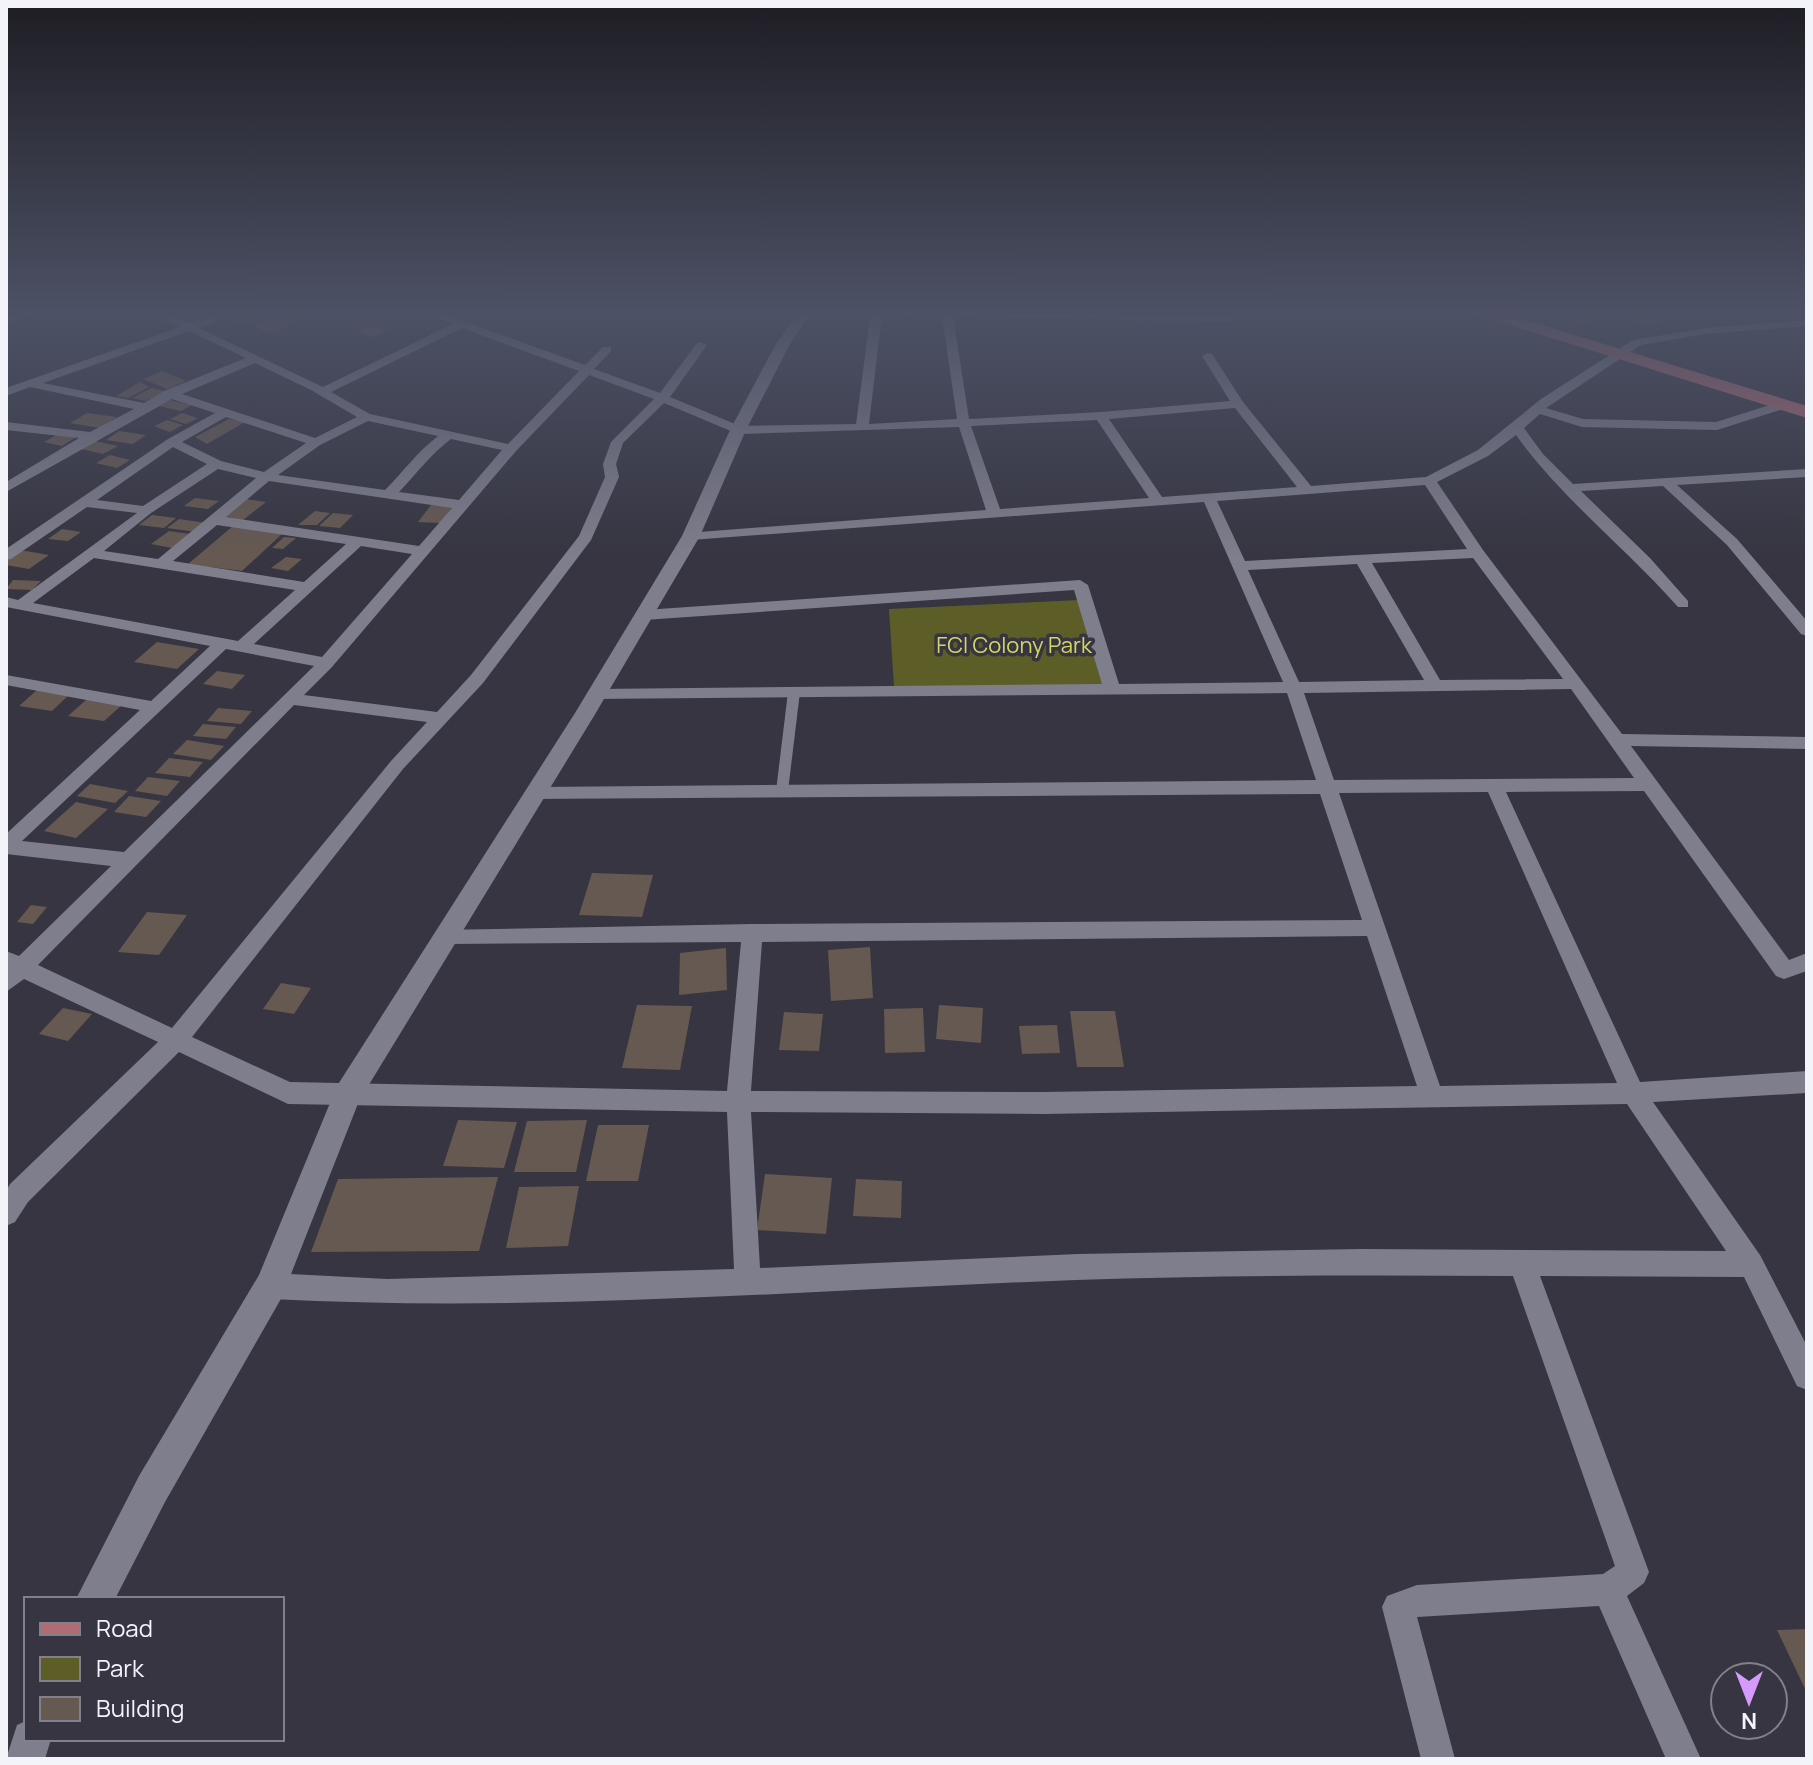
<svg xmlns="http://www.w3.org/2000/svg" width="1813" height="1765" font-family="Manrope,sans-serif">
  <rect width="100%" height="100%" fill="#363541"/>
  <path fill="#5d5e27" d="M1080,600l24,85 -210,2 -5,-78z"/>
  <g fill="#665951">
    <path d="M250,311h11l12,4 -26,10 -17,-7z"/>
    <path d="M301,311h10l7,3 -20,7 -11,-5z"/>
    <path d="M1584,311l13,8 -14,3 -18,-10z"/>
    <path d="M1718,311h21l8,7 -21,-1z"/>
    <path d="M1625,313h23l14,12h-23z"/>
    <path d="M280,316l16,7 -27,10 -16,-7z"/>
    <path d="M372,325l16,5 -15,7 -16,-5z"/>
    <path d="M162,371l24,10 -19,8 -24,-10z"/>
    <path d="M140,382l9,5 -21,11 -12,-2z"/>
    <path d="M151,388l14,3 -19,10 -14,-3z"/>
    <path d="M170,400l22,5 -11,6 -22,-5z"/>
    <path d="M87,413l30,4 -17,11 -30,-5z"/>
    <path d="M182,413l16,5 -12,6 -16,-5z"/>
    <path d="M229,419l16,3 -38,22 -12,-7z"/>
    <path d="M167,420l16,5 -13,7 -16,-6z"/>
    <path d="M119,431l27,4 -13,9 -27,-4z"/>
    <path d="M60,433l18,3 -16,10 -18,-4z"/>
    <path d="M95,441l23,5 -15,8 -22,-5z"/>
    <path d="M110,455l20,5 -13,8 -21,-5z"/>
    <path d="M195,498l24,3 -11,8 -24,-3z"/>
    <path d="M245,499l21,3 -23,18 -21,-4z"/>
    <path d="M431,505l22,1 -12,17 -23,-1z"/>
    <path d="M315,511l15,2 -13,12h-19z"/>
    <path d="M333,513l20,2 -13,13 -21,-2z"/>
    <path d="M152,515l24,3 -12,10 -25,-3z"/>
    <path d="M179,519l28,4 -11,9 -29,-4z"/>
    <path d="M233,526l49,8 -40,37 -54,-7z"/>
    <path d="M62,529l19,3 -13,9 -20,-2z"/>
    <path d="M169,531l21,3 -18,14 -21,-4z"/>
    <path d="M284,537l12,1 -13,11 -11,-1z"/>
    <path d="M20,550l29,5 -20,14 -23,-4v-6z"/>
    <path d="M286,557l16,2 -14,12 -17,-3z"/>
    <path d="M13,580l28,1 -9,9 -26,-1z"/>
    <path d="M157,642l42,7 -22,20 -43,-7z"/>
    <path d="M217,671l28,4 -13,14 -29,-5z"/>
    <path d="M37,690l32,5 -17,16 -33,-5z"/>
    <path d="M87,699l36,5 -19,17 -36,-5z"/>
    <path d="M218,708l34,3 -11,13 -34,-3z"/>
    <path d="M203,724l33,3 -10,12 -33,-3z"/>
    <path d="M187,740l37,6 -13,14 -38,-6z"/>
    <path d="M169,758l34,4 -13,15 -35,-4z"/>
    <path d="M148,777l32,4 -13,15 -32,-5z"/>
    <path d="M90,784l38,7 -13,12 -38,-7z"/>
    <path d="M129,796l32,5 -15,16 -32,-5z"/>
    <path d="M76,802l32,7 -32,29 -32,-7z"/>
    <path d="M592,873l61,2 -11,42 -63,-2z"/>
    <path d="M31,905l16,2 -14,17 -16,-2z"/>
    <path d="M147,912l40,3 -28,40 -41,-3z"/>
    <path d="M870,947l3,51 -42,3 -3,-51z"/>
    <path d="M726,948l1,42 -48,5 1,-42z"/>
    <path d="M281,983l30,5 -17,26 -31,-5z"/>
    <path d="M637,1005l55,1 -12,64 -58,-2z"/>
    <path d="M939,1005l44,3 -2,35 -45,-4z"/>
    <path d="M63,1008l29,6 -24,27 -29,-7z"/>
    <path d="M923,1008l2,44 -40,1 -1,-44z"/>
    <path d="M1070,1011h45l9,56h-47z"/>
    <path d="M784,1012l39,2 -4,37 -40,-1z"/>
    <path d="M1057,1025l3,28 -38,1 -3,-28z"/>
    <path d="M458,1120l59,2 -13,46 -61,-2z"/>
    <path d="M587,1120l-11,52h-62l13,-51z"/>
    <path d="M598,1125h51l-11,56h-52z"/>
    <path d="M765,1174l67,4 -6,56 -69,-4z"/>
    <path d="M498,1177l-19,74 -168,1 27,-73z"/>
    <path d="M856,1179l46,2 -1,37 -48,-2z"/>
    <path d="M579,1186l-11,60 -62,2 13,-61z"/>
    <path d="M1807,1629v64l-30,-63z"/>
  </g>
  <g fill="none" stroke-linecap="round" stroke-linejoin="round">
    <path fill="#7f7e8c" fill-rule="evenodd" d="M794,688l6,4 -12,99 -6,5 -6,-5 12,-99z"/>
    <g fill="#7f7e8c" fill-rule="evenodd">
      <path d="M27,311h14l-35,13v-7z"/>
      <path d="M150,311h13l27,12 36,-12h14l-41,17 124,59 130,-63 -32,-13h14l150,54 18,-18h8v4l-17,18 66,24 37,-50 4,-1 6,3 -37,52 70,29 116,-2 15,-113 316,5h42l15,-5h14l-28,11 -277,-6 16,103 132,-7 129,-11 -28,-45 6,-3 4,1 31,48 68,84 115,-9 52,-27 63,-51 92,-59 72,-12 102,-8v6l-102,8 -64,11 -95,63 37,11 133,3 66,-21 4,1v6l-69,22 -135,-3 -42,-13 -16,14 19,26 30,30 234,-15v8l-130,8 60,54 70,82v15l-6,-2 -74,-89 -64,-59 -82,5 69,67 38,43v6h-10c-52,-59 -117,-109 -162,-172l-28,21 -51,26 46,68 139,184 185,3v12l-176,-3 158,214 18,-7v18l-23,8 -8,-3 -132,-185 -138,1 134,290 167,-11v22l-154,9 107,153 47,91v44l-10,-4 -53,-109 -204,-1 109,296 -5,11 -17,13 74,163h-35l-67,-153 -182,11 38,142h-34l-39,-152 5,-11 30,-11 186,-11 12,-8 -102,-290c-146,-1 -292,-1 -437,4 -268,10 -537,33 -805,19l-9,-4 -4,-9 4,-9 9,-4 116,6 347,-10 -7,-157 -439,-8 -109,-52 -151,150 -13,20 -9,4v-35l4,-7 148,-142 -134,-63 -18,13v-41l13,5 92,-90 -105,-12v-20l134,-124 -134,-25v-10l145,26 59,-55 -204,-39v-10l12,3 119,-87 -50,-6 -76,52 -5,1v-11l162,-110 47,-26 -43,-14 -166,93v-10l73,-44 -73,-8v-8l84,10 44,-23 -104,-22 -24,9v-8l174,-61zM882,314l60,2 15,103 -88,5zM462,328l117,43 -71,73 -138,-30 -39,-22zM189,331l57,27 -82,33 -20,12 -101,-20zM255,363l56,27 46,27 -42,21 -133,-44zM589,375l65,24 -43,43 -8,22 2,13 -26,59 -108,139 -34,37 -133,-17 28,-28 184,-216zM664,403l74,31 221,-7 27,83 -300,23v6l5,1 513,-38 79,180 -164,2 -31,-99 -8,-5 -436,30 -8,5 8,5 430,-30 28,94 -505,5 -6,2 -2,4 2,4 696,-6 29,87 -781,7 -9,7 2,5 792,-5 42,126 -610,4 -313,6 -3,6 3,6 7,2 295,-2 -14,149 -437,-9 -98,-45 211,-268 80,-86 108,-143 28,-63 -3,-13 7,-21zM1235,408l62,79 -135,10 -53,-78zM226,417l80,26 -42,29 -43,-11 -39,-19zM1097,420l52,78 -149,11 -29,-83zM368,421l70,15c-22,17 -33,34 -53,54l-107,-15 42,-30zM451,439l51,11 -43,50 -60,-8c18,-19 31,-37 52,-53zM173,447l34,17 -64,42 -46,-6zM218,469l38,9 -98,81 -54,-8 47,-38zM269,481l183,27 -33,38 -193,-29zM1425,485l42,64 -222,12 -28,-60zM217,525l129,19 -42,38 -131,-21zM361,546l51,8 -90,103 -68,-13zM94,558l201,32 -57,51 -205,-38zM1473,558l90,121 -123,1 -68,-117zM1357,564l67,116 -125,2 -51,-112zM226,649l88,17 -190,186 -102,-11zM1571,689l63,89 -300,2 -30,-87zM294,705l133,17 -36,39 -219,267 -134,-63zM1488,792l129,291 -177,3 -101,-293zM1367,936l50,150 -373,6 -293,-1 11,-149zM1627,1104l99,147 -364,-2 -284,5 -318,14 -9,-156 293,2z"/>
    </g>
    <g fill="#7f7e8c" fill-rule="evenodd">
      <path d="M800,311h12l-21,31 -45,88 -46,106 -106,180 -235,385 -77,196 -117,205 -50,97h-39l63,-123 120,-201 78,-189 238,-373 107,-177 48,-106 47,-88z"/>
      <path d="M26,1721v18h25l-6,20h-39l11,-34z"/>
    </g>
    <path fill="#b16b74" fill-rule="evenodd" d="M1473,311h23l311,95v12l-332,-104z"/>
  </g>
  <linearGradient id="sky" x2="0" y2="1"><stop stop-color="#1e1d24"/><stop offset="0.56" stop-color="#4c5165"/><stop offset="1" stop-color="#4c5165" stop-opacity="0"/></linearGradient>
  <rect width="1813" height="558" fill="url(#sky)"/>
  <g text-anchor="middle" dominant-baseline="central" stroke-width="7" stroke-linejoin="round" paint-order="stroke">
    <g font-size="22" fill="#d4d664" stroke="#363541">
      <text x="1014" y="645">FCI Colony Park</text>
    </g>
  </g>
  <rect width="1813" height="1765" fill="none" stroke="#f3f3fa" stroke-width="16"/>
  <rect x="24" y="1597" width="260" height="144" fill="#363541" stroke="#82818b" stroke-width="2"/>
  <rect x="40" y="1623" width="40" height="12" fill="#b16b74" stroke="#82818b" stroke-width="2"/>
  <text x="96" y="1637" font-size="24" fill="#f3f3fa">Road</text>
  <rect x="40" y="1657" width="40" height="24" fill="#5d5e27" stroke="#82818b" stroke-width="2"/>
  <text x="96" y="1677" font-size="24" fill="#f3f3fa">Park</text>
  <rect x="40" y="1697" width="40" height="24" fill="#665951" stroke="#82818b" stroke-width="2"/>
  <text x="96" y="1717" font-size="24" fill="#f3f3fa">Building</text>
  <g transform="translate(1749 1701) rotate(180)"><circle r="38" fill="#363541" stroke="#82818b" stroke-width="2"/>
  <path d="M0-6L14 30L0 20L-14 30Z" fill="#d69bfa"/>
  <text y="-12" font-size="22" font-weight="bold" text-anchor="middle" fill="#f3f3fa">N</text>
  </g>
</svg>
